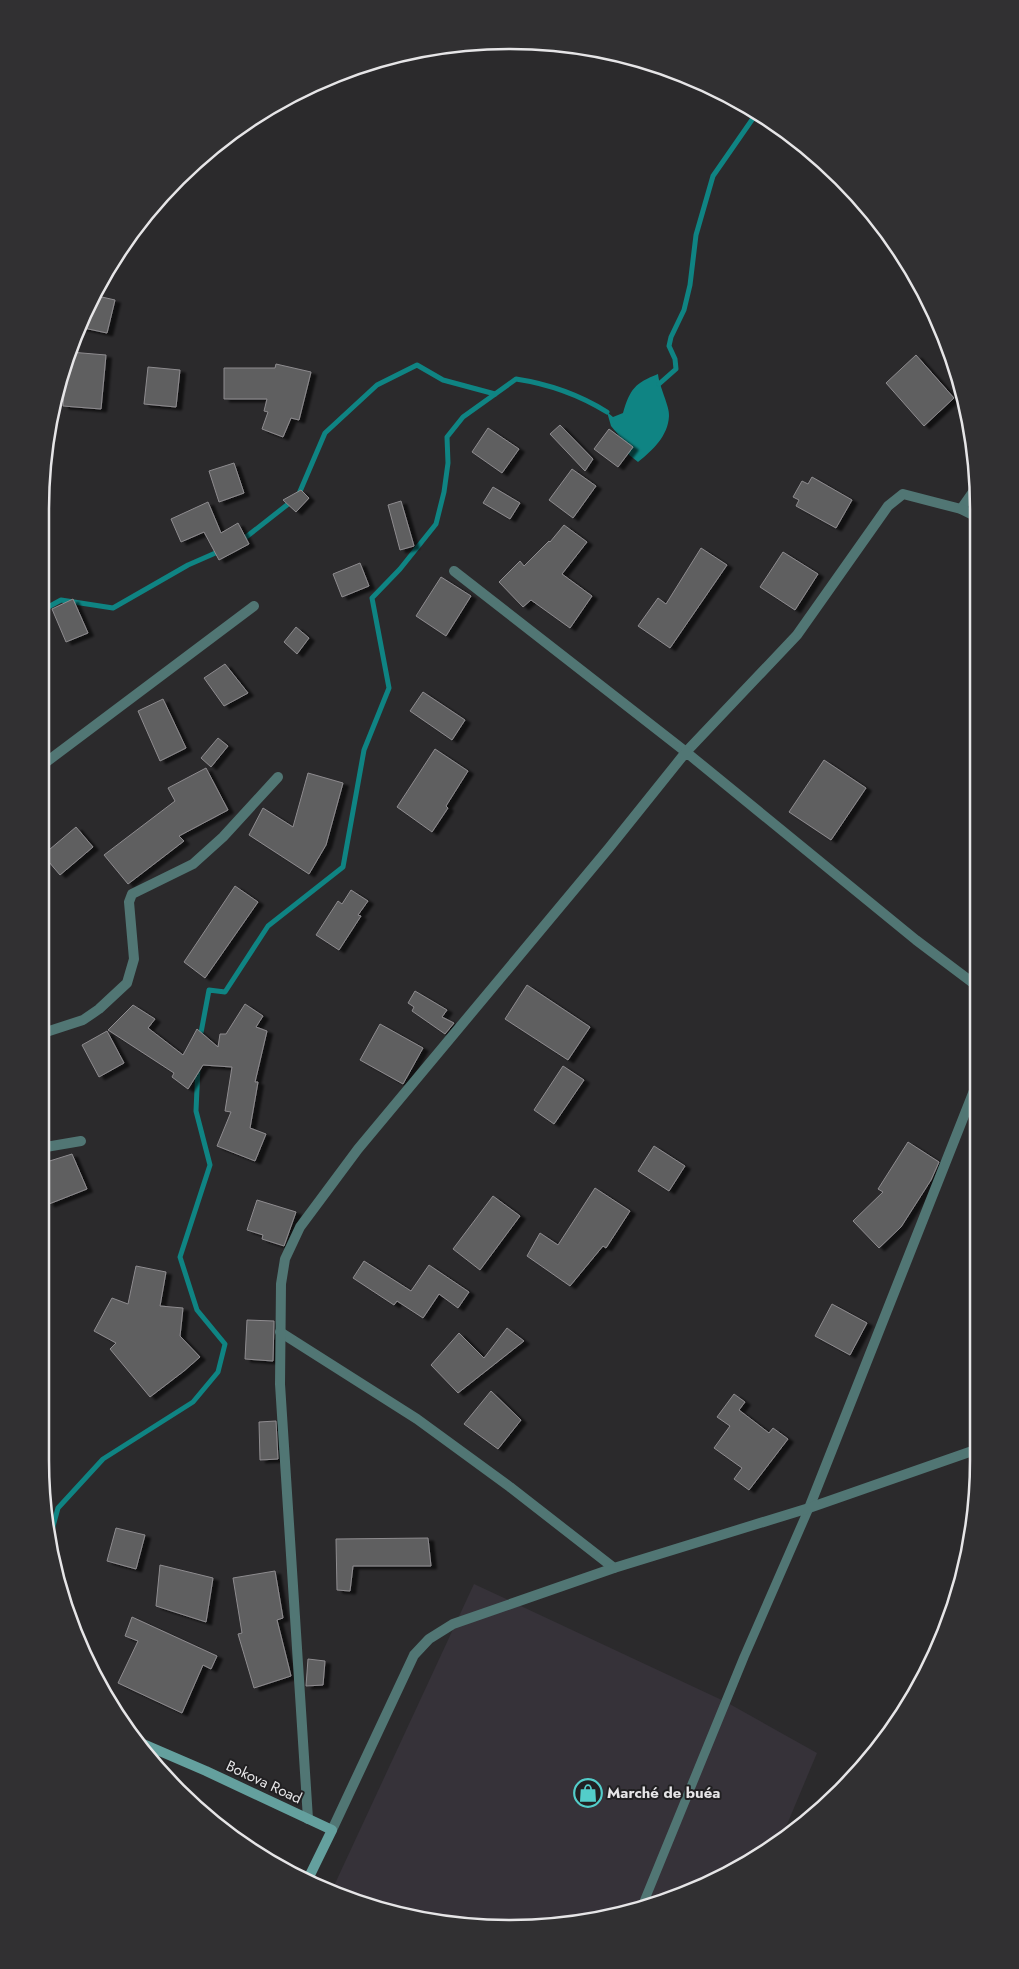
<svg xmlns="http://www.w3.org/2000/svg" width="1019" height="1969" font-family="Jost,sans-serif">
  <defs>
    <filter id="shadow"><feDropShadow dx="5.5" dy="3" stdDeviation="1" flood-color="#0009"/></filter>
  </defs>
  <rect width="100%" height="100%" fill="#2b2a2c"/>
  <path fill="#363239" d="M474,1584l252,118 91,51 -34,81 -66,47 -86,32 -91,15 -152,-15 -55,-25z"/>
  <path fill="#0f8483" d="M658,374c1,12 12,33 11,42 -1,20 -16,34 -31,46l-10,-8 -7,-16 -10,-12 -4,-14 6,5 10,-4c7,-24 12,-30 35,-39z"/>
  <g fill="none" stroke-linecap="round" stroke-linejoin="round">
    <g stroke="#0f8483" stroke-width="5">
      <path d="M659,384l17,-15 -1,-10 -6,-13 2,-9 13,-27 6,-25 6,-50 17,-59 43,-62"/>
      <path d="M298,496l27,-63 52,-48 40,-20 26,15 52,14"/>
      <path d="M241,541l51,-40"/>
      <path d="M41,611l20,-11 52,8 75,-43 32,-14"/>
      <path d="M200,1038l9,-48 16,2 43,-66 75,-59 21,-117 25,-62 -17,-90 28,-29 36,-45 8,-32 4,-29 -1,-26 16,-20 53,-38c33,5 62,15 91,33"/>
      <path d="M52,1530l6,-22 45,-49 90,-57 25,-30 7,-28 -28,-34 -17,-53 30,-92 -14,-54 2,-45"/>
    </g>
  </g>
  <g fill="#5f5e60" stroke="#8e8c8f" filter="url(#shadow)">
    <path d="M93,295l22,5 -8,33 -28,-6z"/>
    <path d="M70,352l36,3 -5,54 -38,-3 4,-48z"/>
    <path d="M916,355l38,43 -30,28 -38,-43z"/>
    <path d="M276,364l35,8 -12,48 -8,-2 -8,19 -21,-8 6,-17 -4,-1 3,-12h-43v-31h51z"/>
    <path d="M148,367l32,3 -4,37 -32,-3z"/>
    <path d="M560,425l33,34 -8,12 -35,-37z"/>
    <path d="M488,428l31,21 -17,24 -30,-21z"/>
    <path d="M609,429l24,18 -15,20 -24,-18z"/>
    <path d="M234,463l10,30 -25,9 -10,-31z"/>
    <path d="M572,469l24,17 -23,32 -24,-18z"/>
    <path d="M812,477l40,23 -16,28 -40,-22 3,-6 -6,-3 9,-16 6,3z"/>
    <path d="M493,487l27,16 -10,16 -27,-16z"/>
    <path d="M301,490l8,8 -13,14 -13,-12z"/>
    <path d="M401,501l13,45 -14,4 -12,-45z"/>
    <path d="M208,502l13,31 17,-10 11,21 -30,16 -15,-28 -23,10 -10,-23z"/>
    <path d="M564,525l23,17 -25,32 30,22 -22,32 -39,-28 -8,7 -24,-25 21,-21 4,5 25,-25 1,1z"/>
    <path d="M701,548l26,17 -57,83 -32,-22 20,-28 8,6z"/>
    <path d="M783,552l35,22 -23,36 -35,-23z"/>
    <path d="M360,563l9,23 -27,11 -9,-23z"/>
    <path d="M441,577l30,19 -25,40 -30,-20z"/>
    <path d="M73,599l15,34 -22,9 -14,-33z"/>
    <path d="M296,627l13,11 -12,16 -13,-12z"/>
    <path d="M225,664l23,29 -24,13 -20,-28z"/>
    <path d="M423,692l42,28 -13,20 -42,-29z"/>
    <path d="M163,699l23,49 -26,13 -22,-50z"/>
    <path d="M218,738l10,8 -17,21 -10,-9z"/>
    <path d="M435,749l33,22 -22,35 2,2 -16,24 -35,-25z"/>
    <path d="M824,760l42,28 -35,52 -42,-28z"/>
    <path d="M206,768l22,42 -49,26 5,5 -56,43 -24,-29 71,-54 -7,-13z"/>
    <path d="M308,773l35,10 -17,62 -17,29 -60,-39 14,-27 30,19z"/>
    <path d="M76,827l17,20 -33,28 -17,-20z"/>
    <path d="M235,886l23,16 -53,76 -21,-16z"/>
    <path d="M351,890l17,11 -10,14 3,1 -22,34 -23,-15 22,-34 4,3z"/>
    <path d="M527,985l63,42 -22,33 -63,-41z"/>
    <path d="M415,991l32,19 -5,7 12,6 -9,11 -33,-23 2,-4 -6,-4z"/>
    <path d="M245,1004l18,12 -7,11 11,4 -12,51h3l-8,46 16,6 -11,27 -38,-15 14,-34 -6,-1 7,-44 -29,-2 -15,24 -16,-12 2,-4 -66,-43 25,-25 22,14 -7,9 35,27 14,-26 21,18 2,-13h6z"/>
    <path d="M380,1024l43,24 -20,36 -43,-24z"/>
    <path d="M107,1031l17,32 -25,14 -17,-32z"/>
    <path d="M563,1066l21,14 -30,44 -20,-14z"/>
    <path d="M908,1142l31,20 -8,18 -30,47 -22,21 -26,-27 30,-29 -5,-3z"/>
    <path d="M654,1146l31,20 -16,25 -31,-20z"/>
    <path d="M72,1154l15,35 -38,15 -9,-22v-18z"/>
    <path d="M595,1188l35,23 -24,37 -3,-2 -33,40 -43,-30 13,-23 18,12z"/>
    <path d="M493,1196l27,20 -40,54 -27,-21z"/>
    <path d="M257,1200l39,12 -12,34 -22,-7 1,-4 -16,-5z"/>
    <path d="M364,1261l47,30 18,-26 40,27 -11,16 -19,-14 -16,24 -26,-17 -3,4 -41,-27z"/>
    <path d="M136,1266l30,6 -6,34 23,2 -3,28 20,21 -16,14 -34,26 -40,-48 6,-6 -22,-12 18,-33 16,6z"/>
    <path d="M832,1304l35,19 -17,32 -35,-19z"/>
    <path d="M247,1320l27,1 -1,40 -28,-2z"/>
    <path d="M507,1328l17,13 -66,52 -27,-28 28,-32 25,25z"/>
    <path d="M491,1391l30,29 -23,29 -34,-25z"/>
    <path d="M734,1394l11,8 -6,8 30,23 4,-5 15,11 -39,51 -15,-11 8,-11 -28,-20 16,-22 -13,-9z"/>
    <path d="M276,1421l2,38 -18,1 -1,-38z"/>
    <path d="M116,1528l29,7 -9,34 -29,-8z"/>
    <path d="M428,1538l3,28h-78l-3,25 -13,-1 -1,-51z"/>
    <path d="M160,1565l53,13 -7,44 -50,-16z"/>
    <path d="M275,1571l8,47 -6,2 14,56 -37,12 -16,-54 4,-1 -9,-55z"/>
    <path d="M132,1617l85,39 -6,13 -8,-4 -21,48 -64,-30 20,-42 -13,-5z"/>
    <path d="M308,1659l17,2 -2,24 -17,1z"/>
  </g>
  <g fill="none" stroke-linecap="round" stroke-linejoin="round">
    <path stroke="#517674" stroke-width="9" d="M641,1909l103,-252 65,-149"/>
    <g stroke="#517674" stroke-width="10">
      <path d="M961,509l14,-20"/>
      <path d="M454,571l232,181 111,-117 91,-129 15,-12 58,15 14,7"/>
      <path d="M41,766l213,-160"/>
      <path d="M40,1034l43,-14 16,-11 28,-26 7,-24 -5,-57 3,-8 61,-30 30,-27 55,-60"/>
      <path d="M40,1148l41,-7"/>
      <path d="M280,1332l137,87 93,68 104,81"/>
      <path d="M809,1508l168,-425"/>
      <path d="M308,1819l-28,-435 1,-100 4,-25 15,-32 58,-78 251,-301 77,-96 230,188 61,46"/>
      <path d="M332,1830l82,-175 15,-16 24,-15 161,-56 195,-60 169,-59"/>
    </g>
    <path stroke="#64a09e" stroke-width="10" d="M134,1740l72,31 126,59 -23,47"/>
  </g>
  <defs>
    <symbol id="shop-ring" viewBox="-11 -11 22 22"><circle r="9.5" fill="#212022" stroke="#53cdca" stroke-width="1.5"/><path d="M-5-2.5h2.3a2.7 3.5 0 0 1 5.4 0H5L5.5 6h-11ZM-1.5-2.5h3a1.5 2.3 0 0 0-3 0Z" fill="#53cdca"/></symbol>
  </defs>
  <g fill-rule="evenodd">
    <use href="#shop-ring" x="572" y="1777" width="32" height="32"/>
  </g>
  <g text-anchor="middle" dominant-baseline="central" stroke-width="4" stroke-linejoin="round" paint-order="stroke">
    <g font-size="15" fill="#e6e5e7" stroke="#212022">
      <text transform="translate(264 1782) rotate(25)">Bokova Road</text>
    </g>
    <g font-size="15" font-weight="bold" fill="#e6e5e7" stroke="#212022" text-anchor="start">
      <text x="607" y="1793">Marché de buéa</text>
    </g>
  </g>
  <path d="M0 0H1019V1969H0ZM509 49H510A460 460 0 0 1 970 509V1460A460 460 0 0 1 510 1920H509A460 460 0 0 1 49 1460V509A460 460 0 0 1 509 49Z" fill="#313032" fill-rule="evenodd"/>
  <path fill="none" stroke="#e6e5e7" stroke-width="2.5" d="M509 49H510A460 460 0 0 1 970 509V1460A460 460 0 0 1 510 1920H509A460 460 0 0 1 49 1460V509A460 460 0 0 1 509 49Z"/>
</svg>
